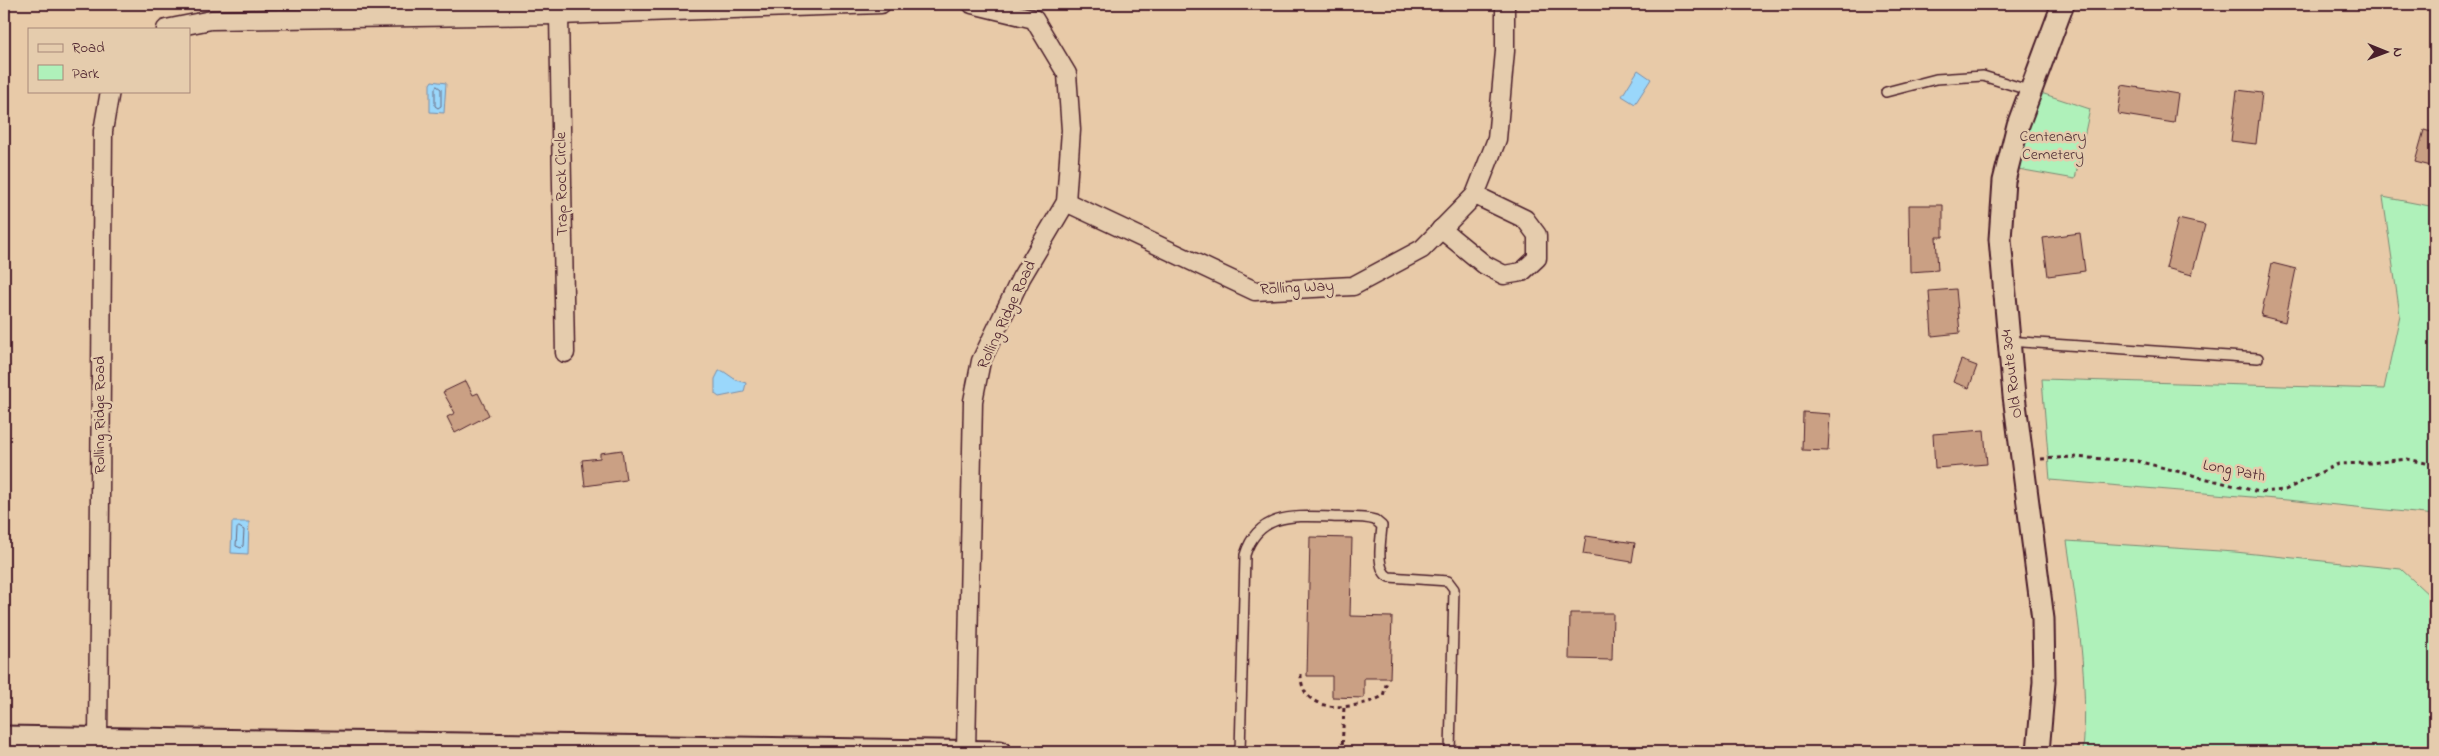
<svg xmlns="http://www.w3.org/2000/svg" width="2439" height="756" font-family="'Indie Flower',sans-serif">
  <rect width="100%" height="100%" fill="#e8caa8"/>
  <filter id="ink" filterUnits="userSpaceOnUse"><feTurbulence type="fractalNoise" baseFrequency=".02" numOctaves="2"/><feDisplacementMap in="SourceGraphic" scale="10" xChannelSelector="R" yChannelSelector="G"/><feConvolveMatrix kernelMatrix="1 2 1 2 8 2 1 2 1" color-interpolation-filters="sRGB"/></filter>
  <g filter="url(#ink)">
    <g fill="#aff1ba" stroke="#7c8872">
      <path d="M2038,92l52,17 -15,70 -57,-10z"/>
      <path d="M2383,197l52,10v308l-148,-15 -237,-20 -8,-101 342,10 16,-74z"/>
      <path d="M2067,541l168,11 166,17 30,28 4,15v140h-352c6,-70 -6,-142 -16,-211z"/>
    </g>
    <g fill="#9ad7fb" stroke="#7a8da8">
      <path d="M1638,70l13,9 -16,25 -13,-8z"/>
      <path d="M432,81l14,2 -2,30 -14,-1v-28z"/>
      <path d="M719,371h4l13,9 10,3 -2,9 -25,5 -4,-3v-15z"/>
      <path d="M232,522h17l-1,32 -17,-1z"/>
    </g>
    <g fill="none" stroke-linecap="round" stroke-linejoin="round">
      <g stroke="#6a697e" stroke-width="1">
        <path d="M437,86l4,3v17l-3,2 -3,-2v-17z"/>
        <path d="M239,527l5,3 -1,16 -2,2 -5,-2 1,-17z"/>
      </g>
    </g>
    <g fill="#caa084" stroke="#4a1f2b">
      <path d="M2122,85l56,9 -4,29 -56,-9z"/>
      <path d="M2237,90l25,3 -6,51 -25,-3z"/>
      <path d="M2424,130l11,3v34l-20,-5z"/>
      <path d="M1909,205h34v32h-7l2,33 -28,2z"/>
      <path d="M2178,219l27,6 -13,50 -26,-7z"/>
      <path d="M2080,233l5,38 -37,5 -5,-38z"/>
      <path d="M2272,263l24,6 -11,53 -24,-6z"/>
      <path d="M1956,289l4,44 -28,3 -3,-45z"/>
      <path d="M1961,360l16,6 -8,22 -16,-6z"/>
      <path d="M466,381l7,14 5,-2 11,22 -34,18 -8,-16 8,-4 -12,-21z"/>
      <path d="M1803,412l27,2 -2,37 -26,-1z"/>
      <path d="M1984,430l3,34 -52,4 -2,-34z"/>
      <path d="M622,450l4,30 -41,6 -3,-26 18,-2v-5z"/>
      <path d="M1586,536l49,7 -3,19 -49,-8z"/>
      <path d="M1310,537l42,1 -2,78 42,1 -2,61h-26v20l-32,-1v-21h-25z"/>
      <path d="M1570,613h43l-1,47 -43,-1z"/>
    </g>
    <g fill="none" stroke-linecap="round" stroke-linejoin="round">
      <defs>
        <g id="service">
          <path d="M1886,92l50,-13 47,-3 48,15"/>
          <path d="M2008,341l250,17"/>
          <path d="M1240,752l5,-197c13,-43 50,-39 87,-38 14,1 29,-1 43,3l7,6c-1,14 -7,44 7,51l59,4 6,8 -4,163"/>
        </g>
        <g id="minor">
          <path d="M559,15l6,338"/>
          <path d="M166,29l45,-9 348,-5 322,-11"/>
          <path d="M1066,202l189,89 98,-5 69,-37 53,-54 22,-56 8,-88v-47"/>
          <path d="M1441,229l44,36 19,10 18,-3 15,-14v-23l-12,-16 -50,-24"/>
          <path d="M98,739l5,-608 7,-40"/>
          <path d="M966,751l7,-350 8,-40 40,-83 45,-76 5,-72 -4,-56 -33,-55 -62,-15"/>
        </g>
        <g id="tertiary">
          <path d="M4,737l996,15"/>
          <path d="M2038,752l6,-70 -1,-63 -29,-223 -14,-157 4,-58 14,-56 45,-121"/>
        </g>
      </defs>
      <use href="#service" stroke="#4a1f2b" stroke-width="12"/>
      <use href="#minor" stroke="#4a1f2b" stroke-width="21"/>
      <use href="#tertiary" stroke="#4a1f2b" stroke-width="25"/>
      <g stroke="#4a1f2b" stroke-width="3" stroke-dasharray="4 4" stroke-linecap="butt">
        <path d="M2041,459l31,-2 65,4 122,31 26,-2 53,-26 32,-1 37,-4 28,6"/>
        <path d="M1301,674c-1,43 56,36 82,22l4,-15"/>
        <path d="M1342,752l2,-46"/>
      </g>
      <use href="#service" stroke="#e5ccad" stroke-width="9"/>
      <use href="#minor" stroke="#e5ccad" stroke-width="18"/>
      <use href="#tertiary" stroke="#e5ccad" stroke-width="21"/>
    </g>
  </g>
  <g text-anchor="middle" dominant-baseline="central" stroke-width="5" stroke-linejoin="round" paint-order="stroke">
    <g font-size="16" fill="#543439" stroke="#e5ccad">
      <text x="2053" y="137">Centenary<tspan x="2053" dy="18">Cemetery</tspan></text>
    </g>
    <g font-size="16" fill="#4a1f2b" stroke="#e5ccad">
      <text transform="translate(562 184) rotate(-91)">Trap Rock Circle</text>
      <text transform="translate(1297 288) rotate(-3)">Rolling Way</text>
      <text transform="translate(1007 315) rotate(-65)">Rolling Ridge Road</text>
      <text transform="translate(2012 374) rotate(-97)">Old Route 304</text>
      <text transform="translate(100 415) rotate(-90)">Rolling Ridge Road</text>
      <text transform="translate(2234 471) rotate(11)">Long Path</text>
    </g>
  </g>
  <rect width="2439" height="756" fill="none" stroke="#e5ccad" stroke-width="20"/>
  <rect x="10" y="10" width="2419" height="736" fill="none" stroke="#4a1f2b" stroke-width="2" filter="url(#ink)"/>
  <rect x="28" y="28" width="162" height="65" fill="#e5ccad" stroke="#a78779"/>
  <rect x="38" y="44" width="25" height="8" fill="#e5ccad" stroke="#a78779"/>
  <text x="72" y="52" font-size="15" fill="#4a1f2b">Road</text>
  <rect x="38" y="65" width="25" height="15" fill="#aff1ba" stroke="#a78779"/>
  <text x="72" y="78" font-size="15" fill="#4a1f2b">Park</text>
  <g transform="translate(2386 52) rotate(91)" stroke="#e5ccad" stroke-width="4" paint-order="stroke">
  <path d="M0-4L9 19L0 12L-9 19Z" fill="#4a1f2b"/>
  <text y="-8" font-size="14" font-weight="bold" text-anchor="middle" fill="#4a1f2b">N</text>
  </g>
</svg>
